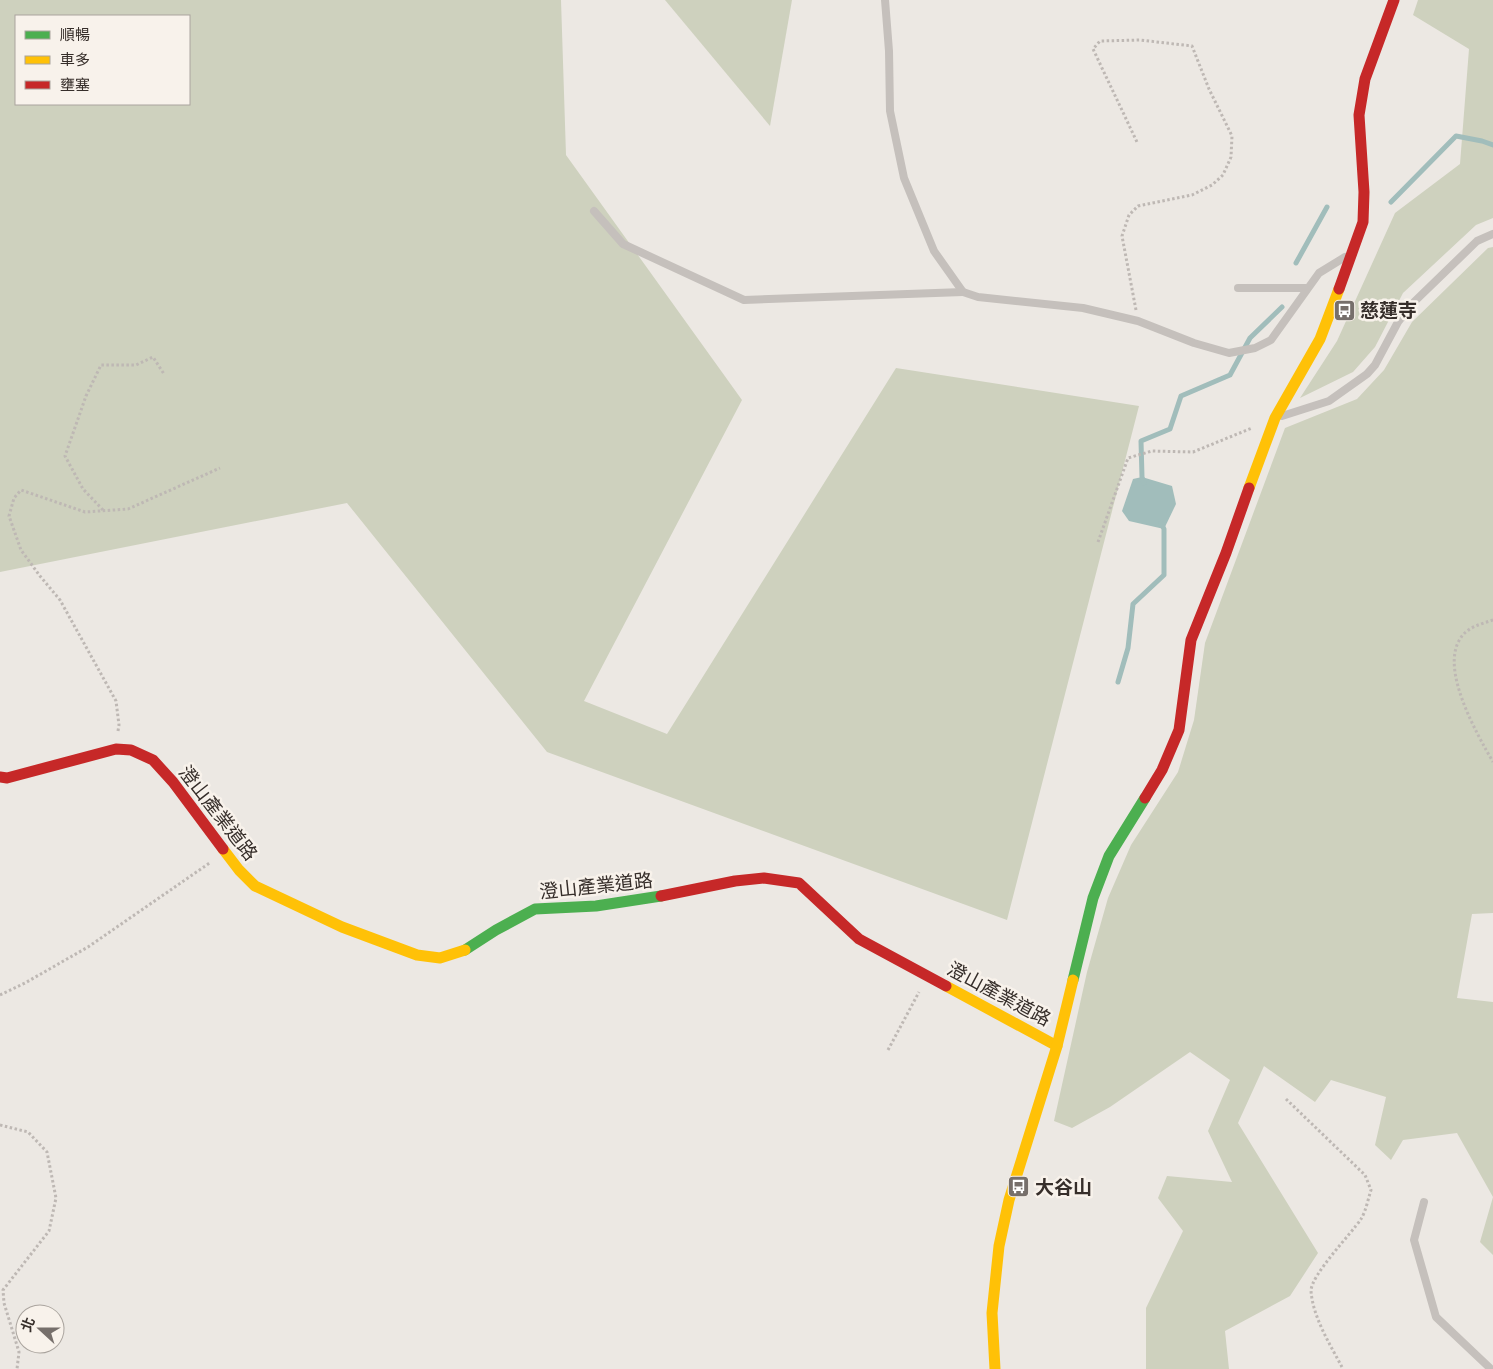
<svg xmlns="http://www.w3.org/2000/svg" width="1493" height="1369" font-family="Jost,'Noto Sans TC',sans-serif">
  <rect width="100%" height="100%" fill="#ece8e3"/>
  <g fill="#ced1be" fill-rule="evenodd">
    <path d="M0,0h561l5,155 176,245 -158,301 83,33 229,-366 243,38 -132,514 -460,-168 -200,-249 -347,69zM16,16h173v88h-173z"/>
    <path d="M665,0h127l-22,126z"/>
    <path d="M1418,0h75v218l-17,7 -73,68 -28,54 -22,25 -53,26 37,-57 58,-128 65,-49 9,-115 -56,-34z"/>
    <path d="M1493,247v666l-21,1 -15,84 36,4v253l-13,-13 13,-45 -36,-64 -54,7 -12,20 -16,-15 11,-48 -55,-17 -16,22 -51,-36 -26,57 80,130 -28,43 -65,35 4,38h-83v-61l37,-77 -25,-33 9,-22 65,6 -24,-51 22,-51 -40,-28 -80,55 -38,21 -18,-7 33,-149 21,-74 23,-53 47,-73 16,-52 11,-77 80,-215 72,-29 27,-29 28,-48 76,-74z"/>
  </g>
  <path fill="#a1bdbb" d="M1142,477l30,9 4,18 -12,25 -35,-8 -7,-10 11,-32z"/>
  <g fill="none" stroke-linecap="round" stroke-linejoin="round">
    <g stroke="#a1bdbb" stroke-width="5">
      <path d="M1391,202l65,-66 26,5 11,4"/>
      <path d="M1296,263l31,-56"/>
      <path d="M1144,483l-2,-6 -1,-36 29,-12 11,-33 49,-21 20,-37 32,-31"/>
      <path d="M1118,682l10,-34 5,-44 31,-29v-46l-3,-6"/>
    </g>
    <g stroke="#beb8b4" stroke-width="3" stroke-dasharray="2.5 2.5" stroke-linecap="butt">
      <path d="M1136,310l-14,-74 7,-21 9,-9 54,-11 20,-10 11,-10 8,-18 1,-21 -23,-47 -17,-43 -52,-6 -40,1 -7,8 44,93"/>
      <path d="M103,510l-20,-21 -18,-33 21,-60 15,-31h35l17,-8 11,17"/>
      <path d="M1098,542l30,-84 24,-7 41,1 59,-24"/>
      <path d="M1493,620c-12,4 -26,7 -33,19 -20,31 17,95 33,123"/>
      <path d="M118,731l1,-6 -3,-24 -56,-101 -20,-24 -19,-26 -12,-34 5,-18 7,-8 64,22 43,-3 92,-41"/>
      <path d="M0,995l25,-12 63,-36 123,-85"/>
      <path d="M888,1050l31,-58"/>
      <path d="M1286,1099l79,76 6,15c-3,9 -5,21 -10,29 -10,15 -50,56 -50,72 2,27 20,55 32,78"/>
      <path d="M0,1125l28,7 19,20 9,46 -7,33 -46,59 1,13 15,49 -2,17"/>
    </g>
    <g stroke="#c5c0bc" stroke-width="8">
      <path d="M885,0l4,51 1,60 14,67 30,73 29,41 15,5 105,11 55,13 56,22 35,10 26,-5 16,-8 48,-67 26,-16"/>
      <path d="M594,211l29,33 121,56 219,-8"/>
      <path d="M1238,288h69"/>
      <path d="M1282,416l47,-15 38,-27 8,-9 23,-43 16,-20 63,-61 16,-7"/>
      <path d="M1424,1202l-10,38 22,77 55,52"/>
    </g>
    <g stroke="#4caf50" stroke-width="11">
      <path d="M465,950l31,-20 39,-21 61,-3 65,-10"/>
      <path d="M1073,980l20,-82 16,-42 36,-58"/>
    </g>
    <g stroke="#ffc107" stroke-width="11">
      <path d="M1249,488l26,-70 45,-79 19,-50"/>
      <path d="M223,849l16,21 16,16 87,41 75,28 23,3 25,-8"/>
      <path d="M946,986l111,60"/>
      <path d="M995,1369l-3,-56 7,-67 10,-46 48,-154 16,-66"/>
    </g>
    <g stroke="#c62828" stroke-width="11">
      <path d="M1339,289l24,-67 1,-30 -5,-77 6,-36 29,-79"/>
      <path d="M0,777l7,1 109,-29 15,1 22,10 20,22 50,67"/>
      <path d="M1145,798l17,-28 17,-40 12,-90 35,-87 23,-65"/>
      <path d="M661,896l74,-15 29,-3 35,5 60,56 87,47"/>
    </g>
  </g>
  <defs>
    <symbol id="bus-square" viewBox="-11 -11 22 22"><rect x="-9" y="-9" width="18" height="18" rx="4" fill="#766f6b" stroke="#f8f2eb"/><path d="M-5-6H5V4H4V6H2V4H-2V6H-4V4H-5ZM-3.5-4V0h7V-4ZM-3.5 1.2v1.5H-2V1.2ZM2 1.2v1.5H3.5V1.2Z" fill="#fff"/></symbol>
  </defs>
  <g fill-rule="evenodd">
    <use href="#bus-square" x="1332" y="298" width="25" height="25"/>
    <use href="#bus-square" x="1006" y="1174" width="25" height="25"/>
  </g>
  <g text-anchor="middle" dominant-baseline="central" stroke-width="5" stroke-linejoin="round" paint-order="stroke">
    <g font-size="19" font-weight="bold" fill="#362e2a" stroke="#f8f2eb" text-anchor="start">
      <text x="1360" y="310">慈蓮寺</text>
      <text x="1035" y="1187">大谷山</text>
    </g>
    <g font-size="19" fill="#362e2a" stroke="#f8f2eb">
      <text transform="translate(218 813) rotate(52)">澄山產業道路</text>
      <text transform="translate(596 886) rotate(-6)">澄山產業道路</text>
      <text transform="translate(999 994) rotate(28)">澄山產業道路</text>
    </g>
  </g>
  <rect x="15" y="15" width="175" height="90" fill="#f8f2eb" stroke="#aaa49e"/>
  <rect x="25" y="31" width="25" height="8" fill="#4caf50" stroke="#aaa49e"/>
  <text x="60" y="40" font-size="15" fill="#362e2a">順暢</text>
  <rect x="25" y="56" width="25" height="8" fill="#ffc107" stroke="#aaa49e"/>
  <text x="60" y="65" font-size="15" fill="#362e2a">車多</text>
  <rect x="25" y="81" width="25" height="8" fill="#c62828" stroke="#aaa49e"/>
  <text x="60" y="90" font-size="15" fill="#362e2a">壅塞</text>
  <g transform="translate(40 1329) rotate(291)"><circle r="24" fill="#f8f2eb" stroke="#aaa49e"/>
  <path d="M0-4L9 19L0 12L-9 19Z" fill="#766f6b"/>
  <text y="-8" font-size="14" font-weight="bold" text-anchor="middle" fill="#362e2a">北</text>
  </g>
</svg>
